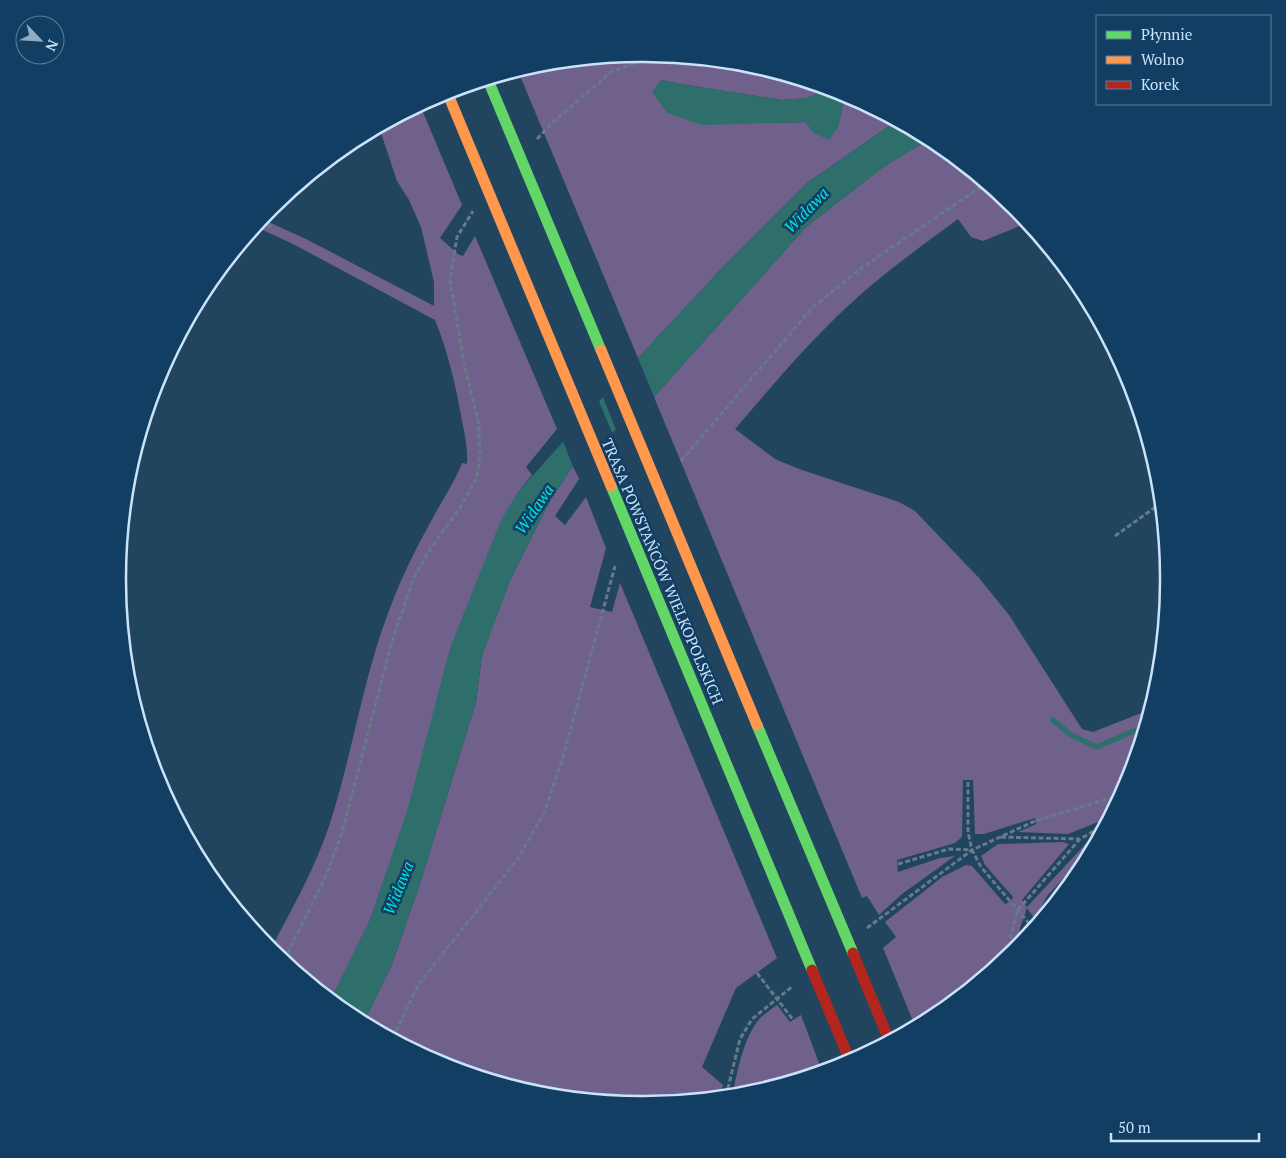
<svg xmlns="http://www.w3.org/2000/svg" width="1286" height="1158" font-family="'PT Serif',serif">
  <rect width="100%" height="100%" fill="#21455f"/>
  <g fill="#70608c">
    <path d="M643,54l103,10 82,25 -21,9 -25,2 -101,-16 -20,-4 116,43 29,-1 8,11 24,-6 5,-23 8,-7 45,24 -89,62 -84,84 -85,91 -120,-287 23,-7z"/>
    <path d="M420,105l42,100 -22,33 18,16 5,2 12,-20 82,193 -31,38 6,8 -14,17 -148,428 -39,79 -60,-50c21,-41 45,-82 59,-126 23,-71 33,-146 60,-215 12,-33 29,-65 46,-96 9,-16 19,-31 26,-49l5,1c1,-15 -2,-28 -5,-43 -6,-35 -14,-69 -27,-101l-142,-76 -37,-17 6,-8 46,21 126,66v-24l-13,-55 -12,-27 -12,-19 -18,-54z"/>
    <path d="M929,139l86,69 12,15 -44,18 -12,-4 -13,-18c-38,28 -76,55 -110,87 -41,38 -77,81 -113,123l40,30 24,10 100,33 16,9 64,67 30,37 73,114 11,3 56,-22 -21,70 -20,38 -40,16 -50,-2 18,-8 -1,-6 -51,16h-9l-2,-54h-10l-1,57 -7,6 -58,17 1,12 42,-14 15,-2 -53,38 -23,21 -12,-19 -5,2 -208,-501 152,-170 76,-59z"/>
    <path d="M573,466l6,13 -24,37 10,9 21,-28 20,51 -16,59 22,5 8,-29 157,375 -41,30 -34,79 21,18 -3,12 -77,7 -103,-10 -98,-30 -78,-42 28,-58 27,-77 57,-185 6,-47 28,-75 41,-81z"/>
    <path d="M1099,835l-13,23 -25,23 -14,15 -12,23 -8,-11 -7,20 -2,18 -4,5 -79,65 -20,10 -32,-78 13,-11 -11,-15 57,-45 24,-12 6,1 33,38 6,-3 2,-4 -28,-32 -4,-9 17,-12 65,-2 6,2 -47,56 5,7 64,-69z"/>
    <path d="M777,1005l13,17 11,-7 21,56 -77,23 -13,2c6,-26 11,-59 29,-79 5,-4 11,-8 16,-12z"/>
  </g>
  <g fill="#2e6f6c">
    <path d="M661,80l20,4 101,16 25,-2 21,-9 23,8 -8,7 -5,23 -9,13 -15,-7 -9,-11 -103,3 -35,-12 -15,-21z"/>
    <path d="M896,121l33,18 -47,29 -76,59 -152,170 -81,69 -22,33 -41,81 -28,75 -6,47 -57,185 -27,77 -28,58 -13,-6 -20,-17 39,-79 38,-112 42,-160 51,-128 17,-28 120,-134 85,-91 84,-84z"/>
  </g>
  <g fill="#21455f">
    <path d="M637,356l18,43 -38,33 -15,-37z"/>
    <path d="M598,399l15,36 -39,34 -12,-30z"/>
  </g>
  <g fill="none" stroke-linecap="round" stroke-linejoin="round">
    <path stroke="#2e6f6c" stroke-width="5.5" d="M1053,720l18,15 26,12 48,-21"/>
    <g stroke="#667a8a" stroke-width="3" stroke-dasharray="5 2.5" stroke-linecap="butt">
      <path d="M665,56l34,6 54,4"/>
      <path d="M537,139l14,-15 60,-52 45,-17"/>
      <path d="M260,222l12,5"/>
      <path d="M681,461l132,-154 50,-40 122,-83"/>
      <path d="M1115,536l46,-33"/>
      <path d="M968,782v50l4,18 9,17 52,61"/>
      <path d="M1001,837l78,2"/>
      <path d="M898,864l51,-15 23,1"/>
      <path d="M867,928l105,-78 63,-29 85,-26"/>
      <path d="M1010,954l1,-20 6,-23 63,-72 23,-13"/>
      <path d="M284,960l40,-80 18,-47 50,-192 23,-66 16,-27 29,-40 17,-31 3,-21 -1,-31 -14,-57 -15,-88 7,-43 16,-26"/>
      <path d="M757,973l37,48"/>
      <path d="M393,1038l25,-53 99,-125 27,-47 19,-56 52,-191"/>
      <path d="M726,1096l14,-57 12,-20 41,-33"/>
    </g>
    <g stroke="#63d668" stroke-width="11">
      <path d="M488,80l113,270"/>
      <path d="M611,486l201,484"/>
      <path d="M757,725l96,228"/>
    </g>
    <g stroke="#ff974d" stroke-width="11">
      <path d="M447,92l164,394"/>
      <path d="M601,350l156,375"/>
    </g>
    <g stroke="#b3261e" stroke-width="11">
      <path d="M853,953l36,87"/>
      <path d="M812,970l38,91"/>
    </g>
  </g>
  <g text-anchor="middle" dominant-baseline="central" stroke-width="5" stroke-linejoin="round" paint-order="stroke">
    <g font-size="15" fill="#cbe3f9" stroke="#113e62">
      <text transform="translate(663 571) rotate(67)">TRASA POWSTAŃCÓW WIELKOPOLSKICH</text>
    </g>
    <g font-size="16" font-style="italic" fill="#02e6d9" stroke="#113e62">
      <text transform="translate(806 210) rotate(-46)">Widawa</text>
      <text transform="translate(534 509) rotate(-56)">Widawa</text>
      <text transform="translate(398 888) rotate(-68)">Widawa</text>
    </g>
  </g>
  <path d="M0 0H1286V1158H0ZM642 62H644A516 516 0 0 1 1160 578V580A516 516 0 0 1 644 1096H642A516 516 0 0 1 126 580V578A516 516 0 0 1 642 62Z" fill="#113e62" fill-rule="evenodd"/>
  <path fill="none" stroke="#cbe3f9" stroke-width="2.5" d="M642 62H644A516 516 0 0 1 1160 578V580A516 516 0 0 1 644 1096H642A516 516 0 0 1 126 580V578A516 516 0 0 1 642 62Z"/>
  <rect x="1096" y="15" width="175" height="90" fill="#113e62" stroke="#5b809e"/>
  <rect x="1106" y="31" width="25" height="8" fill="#63d668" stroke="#5b809e"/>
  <text x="1141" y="40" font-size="15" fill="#cbe3f9">Płynnie</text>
  <rect x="1106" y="56" width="25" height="8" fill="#ff974d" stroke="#5b809e"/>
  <text x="1141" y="65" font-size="15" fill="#cbe3f9">Wolno</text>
  <rect x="1106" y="81" width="25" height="8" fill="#b3261e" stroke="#5b809e"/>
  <text x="1141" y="90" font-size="15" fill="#cbe3f9">Korek</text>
  <g transform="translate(40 40) rotate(115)"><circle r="24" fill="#113e62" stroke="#5b809e"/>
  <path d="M0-4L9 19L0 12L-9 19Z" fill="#90acc3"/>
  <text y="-8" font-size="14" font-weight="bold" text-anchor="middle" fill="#cbe3f9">N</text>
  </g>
  <path d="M1111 1133v8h148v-8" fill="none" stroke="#cbe3f9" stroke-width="2.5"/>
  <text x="1118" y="1133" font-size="15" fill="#cbe3f9" stroke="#113e62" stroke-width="4" paint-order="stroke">50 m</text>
</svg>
